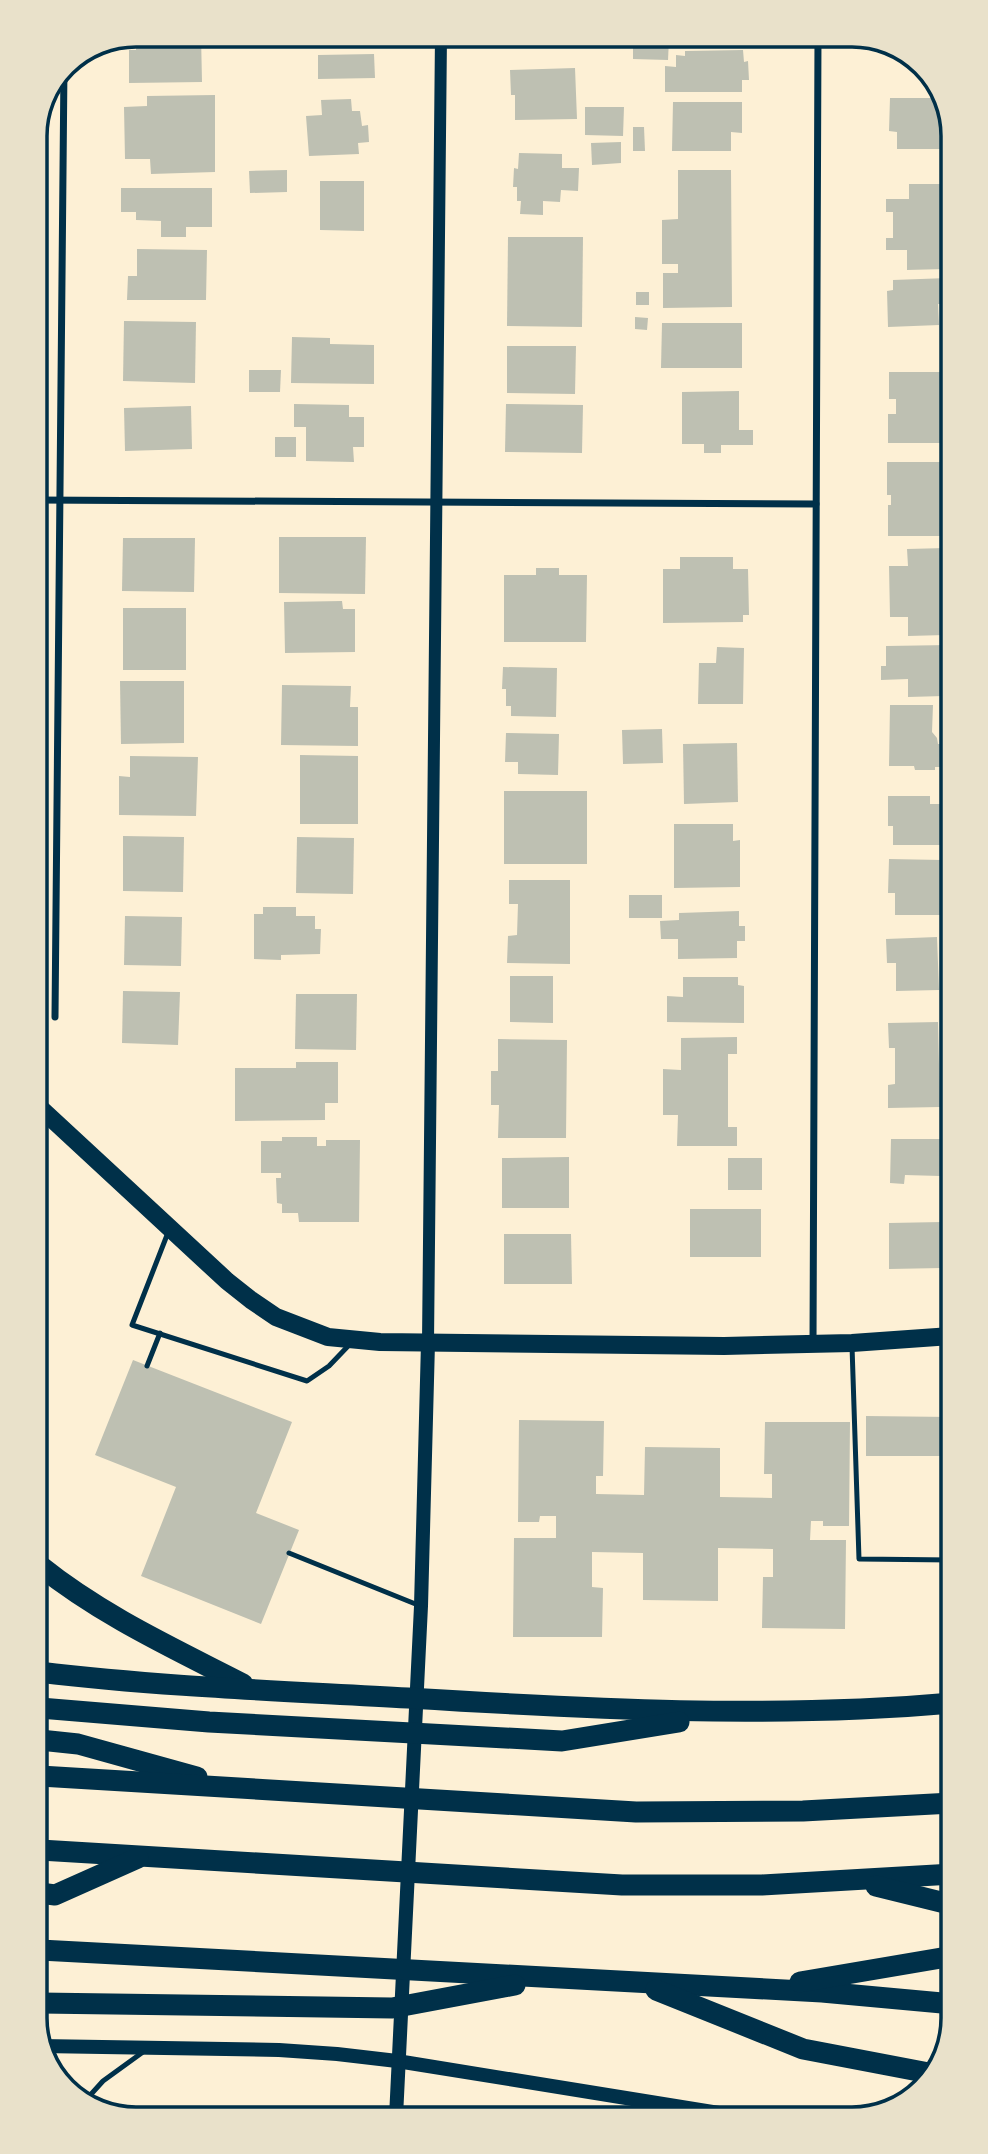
<svg xmlns="http://www.w3.org/2000/svg" width="988" height="2154" font-family="'Archivo Narrow',sans-serif">
  <rect width="100%" height="100%" fill="#fdf0d5"/>
  <g fill="#bec0b2">
    <path d="M136,35h65l1,47 -73,1v-33h7z"/>
    <path d="M317,35h57v5l-57,1z"/>
    <path d="M519,35h46v11l-46,1z"/>
    <path d="M633,38l36,1 -1,21 -35,-1z"/>
    <path d="M743,50l1,12 4,-1 1,19h-7v12h-77v-26l11,1v-12l9,1v-5z"/>
    <path d="M904,53l9,3 7,10h-16z"/>
    <path d="M374,54l1,24 -57,1v-24z"/>
    <path d="M575,68l2,51 -62,1v-25h-4l-1,-25z"/>
    <path d="M215,95v77l-64,2 -1,-15h-25l-1,-52 23,-1v-10z"/>
    <path d="M890,98h54l-1,51h-46v-17l-8,-1z"/>
    <path d="M351,99l1,12h8l2,15 6,-1 1,17 -11,1 1,11 -50,2 -3,-40 16,-1 -1,-15z"/>
    <path d="M673,102h69v31l-11,-1v19h-59z"/>
    <path d="M585,107h39l-1,29 -38,-1z"/>
    <path d="M633,127h11l1,24h-12z"/>
    <path d="M621,142v21l-29,2 -1,-22z"/>
    <path d="M519,153l43,1v14h17l-1,23 -17,-1 -1,12 -17,-1v14l-23,-1 1,-13h-4v-14h-4l1,-19 4,1z"/>
    <path d="M287,170v22l-37,1 -1,-22z"/>
    <path d="M678,170h53l1,137 -69,1v-35h15v-9h-16v-44l16,-1z"/>
    <path d="M320,181h44v50l-44,-1z"/>
    <path d="M909,184h36v6h3v71h-3v8l-38,1v-20h-21v-12h7v-26h-7v-13h23z"/>
    <path d="M121,188h91v39h-26v10h-25v-16l-25,-1v-8h-15z"/>
    <path d="M508,237h75l-1,90 -75,-1z"/>
    <path d="M137,249l70,1 -1,50h-79l1,-24h9z"/>
    <path d="M948,278v26h-10l1,21 -51,2 -1,-36 6,-1v-10z"/>
    <rect x="636" y="292" width="13" height="13"/>
    <path d="M635,317l13,1 -1,12 -12,-1z"/>
    <path d="M124,321l72,1 -1,61 -72,-2z"/>
    <path d="M662,323h80v45h-81z"/>
    <path d="M292,337l38,1v6l44,1v39l-83,-1z"/>
    <path d="M507,346h69l-1,48 -68,-1z"/>
    <path d="M249,370h32l-1,22h-31z"/>
    <path d="M889,372h59v71h-60v-29h8v-15h-7z"/>
    <path d="M739,391v39h14v15h-32v8h-17v-9h-22v-52z"/>
    <path d="M294,404l55,1v12h15v30h-11l1,15 -48,-1v-34h-12z"/>
    <path d="M506,404l77,1 -1,48 -77,-1z"/>
    <path d="M191,406l1,43 -67,2 -1,-43z"/>
    <rect x="275" y="437" width="21" height="20"/>
    <path d="M887,462h62v74h-61v-31h3v-10h-4z"/>
    <path d="M279,537h87l-1,57 -86,-1z"/>
    <path d="M123,538h72l-1,54 -72,-1z"/>
    <path d="M946,548v9h3v69h-4v9l-37,1v-19h-18l-1,-51h19l-1,-17z"/>
    <path d="M680,557h53v12h15l1,46h-6v7l-80,1v-54h17z"/>
    <path d="M536,568h23v7h28l-1,67h-82v-67h32z"/>
    <path d="M342,601l1,8h12v43l-70,1 -1,-51z"/>
    <rect x="123" y="608" width="63" height="62"/>
    <path d="M949,645v43h-5v8l-36,1v-18l-27,1v-14h5v-20z"/>
    <path d="M717,647l27,1 -1,56h-45l1,-41h17z"/>
    <path d="M503,667l54,1 -1,49 -45,-1v-10h-5v-17h-4z"/>
    <path d="M120,681h64v62l-63,1z"/>
    <path d="M282,685l69,1 -1,21h8v39l-77,-1z"/>
    <path d="M890,705h43l-1,27 5,6 1,6h8v23h-11v3h-20l-1,-4h-25z"/>
    <path d="M662,729l1,34 -40,1 -1,-34z"/>
    <path d="M506,733l53,1 -1,41 -40,-1v-12h-13z"/>
    <path d="M737,743l1,59 -54,2 -1,-60z"/>
    <path d="M300,755l58,1v68h-58z"/>
    <path d="M130,756l68,1 -2,59 -77,-1v-39l11,1z"/>
    <rect x="504" y="791" width="83" height="73"/>
    <path d="M888,796h42v8h19l1,41h-57v-19h-5z"/>
    <path d="M674,824h59v17l7,-1v47l-66,1z"/>
    <path d="M123,836l61,1 -1,55 -60,-1z"/>
    <path d="M297,837l57,1 -1,56 -57,-1z"/>
    <path d="M889,859l53,1 -1,55h-46v-22h-7z"/>
    <path d="M509,880h61v84l-63,-1 1,-27 9,-1 1,-31h-9z"/>
    <rect x="629" y="895" width="33" height="23"/>
    <path d="M263,907h33v9h19v13h6l-1,25 -39,1v5l-27,-1v-45h9z"/>
    <path d="M739,911v15h6v15h-8v17l-59,1v-20h-17l-1,-18 19,-1v-7z"/>
    <path d="M125,916l57,1 -1,49 -57,-1z"/>
    <path d="M937,937l2,53 -43,1v-28h-9l-1,-24z"/>
    <path d="M510,976h43v47l-43,-1z"/>
    <path d="M683,977h55v8l6,1v37l-77,-1v-26l16,1z"/>
    <path d="M123,991l57,1 -2,53 -56,-2z"/>
    <path d="M296,994h61l-1,56 -61,-1z"/>
    <path d="M938,1022l2,85 -52,1v-23l7,-1v-36h-6l-1,-25z"/>
    <path d="M737,1037v17h-9v73h9v19h-60l1,-31h-15v-46l18,1v-32z"/>
    <path d="M498,1039l69,1 -1,98h-68l1,-33h-8v-34h7z"/>
    <path d="M296,1062h42v41h-13v17l-90,1v-53h61z"/>
    <path d="M282,1137h35v9h9v-6h34l-1,82h-60l-1,-9h-16v-9l-5,-1 -1,-25h5v-5h-20v-32h21z"/>
    <path d="M891,1139h49v37l-35,-1 -1,9 -14,-1z"/>
    <path d="M569,1157v51h-67v-50z"/>
    <rect x="728" y="1158" width="34" height="32"/>
    <rect x="690" y="1209" width="71" height="48"/>
    <path d="M942,1222v46l-53,1v-46z"/>
    <path d="M504,1234h67l1,50h-68z"/>
    <path d="M133,1360l159,62 -36,91 43,17 -38,94 -120,-48 35,-89 -81,-32z"/>
    <path d="M866,1416l85,1v39h-85z"/>
    <path d="M519,1420l85,1 -1,55h-7v18l48,1 1,-48 75,1v49l52,1v-24h-8l1,-52h85l-1,104h-26v-5h-12l-1,19h36l-1,89 -83,-1 1,-51h10v-28l-55,-1v53l-75,-1v-47l-51,-1v35l11,1 -1,49h-89l1,-99h42v-22h-16l-1,6h-21z"/>
  </g>
  <g fill="none" stroke-linecap="round" stroke-linejoin="round">
    <g stroke="#003049" stroke-width="5">
      <path d="M169,1230l-37,95 175,56 22,-15 22,-23"/>
      <path d="M852,1346l7,213 93,1"/>
      <path d="M147,1366l13,-33"/>
      <path d="M289,1553l129,52"/>
      <path d="M84,2102l19,-21 40,-29"/>
    </g>
    <g stroke="#003049" stroke-width="7">
      <path d="M36,500l780,4"/>
      <path d="M55,1017l9,-951"/>
      <path d="M813,1344l5,-1309"/>
    </g>
    <path stroke="#003049" stroke-width="12" d="M428,1343l13,-1308"/>
    <g stroke="#003049" stroke-width="14">
      <path d="M41,2046l238,4 58,4 60,7 334,54"/>
      <path d="M396,2117l25,-511 7,-263"/>
    </g>
    <path stroke="#003049" stroke-width="18" d="M38,1106l189,175 24,19 25,17 52,20 52,5 344,4 128,-3 99,-7"/>
    <g stroke="#003049" stroke-width="21">
      <path d="M39,1565c62,50 134,83 204,119"/>
      <path d="M39,1672c123,15 247,19 369,26 182,11 362,21 544,5"/>
      <path d="M40,1708l169,14 353,19 117,-19"/>
      <path d="M40,1740l38,4 119,33"/>
      <path d="M40,1776l596,36 167,-1 149,-8"/>
      <path d="M40,1850l582,35h140l191,-11"/>
      <path d="M876,1886l77,19"/>
      <path d="M40,1893l15,2 83,-37"/>
      <path d="M40,1950l782,42 131,12"/>
      <path d="M800,1982l153,-26"/>
      <path d="M656,1990l147,59 131,25"/>
      <path d="M40,2003l352,5 123,-23"/>
    </g>
  </g>
  <path d="M0 0H988V2154H0ZM136 47H852A89 89 0 0 1 941 136V2018A89 89 0 0 1 852 2107H136A89 89 0 0 1 47 2018V136A89 89 0 0 1 136 47Z" fill="#e9e1ca" fill-rule="evenodd"/>
  <path fill="none" stroke="#003049" stroke-width="3.5" d="M136 47H852A89 89 0 0 1 941 136V2018A89 89 0 0 1 852 2107H136A89 89 0 0 1 47 2018V136A89 89 0 0 1 136 47Z"/>
</svg>
